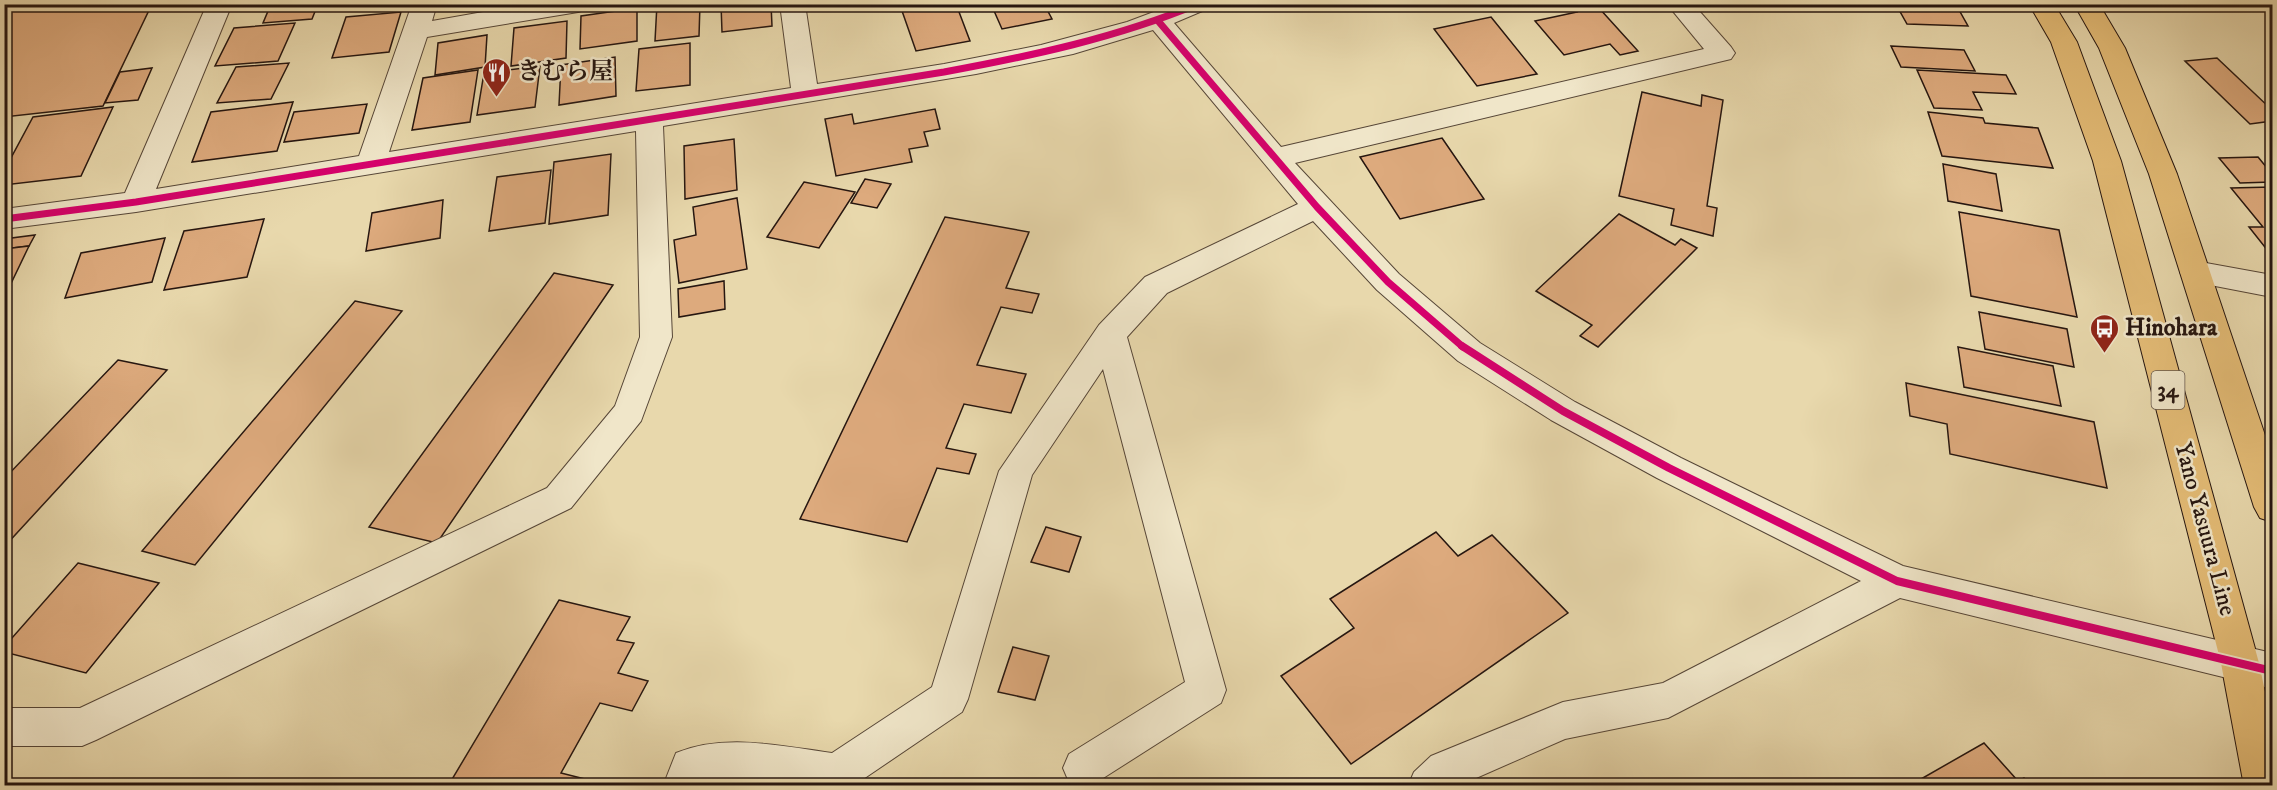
<svg xmlns="http://www.w3.org/2000/svg" width="2277" height="790" font-family="'IM FELL DW Pica','Noto Serif JP',serif">
  <rect width="100%" height="100%" fill="#e8d8ac"/>
  <filter id="stains"><feTurbulence type="fractalNoise" baseFrequency=".00333" numOctaves="4"/><feColorMatrix values="0 0 0 0 .2 0 0 0 0 .09 0 0 0 0 .02 0 0 0 .5 -.17"/></filter>
  <radialGradient id="worn" r=".72"><stop offset=".6" stop-color="#630" stop-opacity="0"/><stop offset="1" stop-color="#630" stop-opacity=".3"/></radialGradient>
  <g fill="#ddaa7d" stroke="#261610" stroke-width="1.5">
    <path d="M59,4h93l-49,102 -99,11v-107z"/>
    <path d="M271,4h47l-6,15 -49,4z"/>
    <path d="M366,4h35l-1,3 -36,3z"/>
    <path d="M455,4h37l-38,6z"/>
    <path d="M657,4h43l-1,32 -44,5z"/>
    <path d="M721,4h50l1,22 -50,6z"/>
    <path d="M922,4h34l14,37 -54,10 -15,-43z"/>
    <path d="M991,4h53l8,15 -50,10z"/>
    <path d="M1571,4h37l-9,4 39,43 -18,4 -10,-11 -46,11 -29,-34 42,-9z"/>
    <path d="M637,8v33l-57,8 1,-33z"/>
    <path d="M1898,8l61,2 9,16 -61,-2z"/>
    <path d="M401,12l-12,40 -57,6 14,-41z"/>
    <path d="M1491,17l46,57 -60,12 -43,-57z"/>
    <path d="M567,21l-1,37 -55,8 3,-38z"/>
    <path d="M295,23l-17,38 -63,5 19,-38z"/>
    <path d="M487,35l-2,32 -50,8 3,-32z"/>
    <path d="M690,43v42l-54,6 3,-42z"/>
    <path d="M1891,46l73,4 11,21 -74,-4z"/>
    <path d="M615,57l1,39 -57,9 2,-40z"/>
    <path d="M2217,58l55,52v11l-22,3 -65,-63z"/>
    <path d="M289,63l-18,36 -54,4 19,-36z"/>
    <path d="M540,66l-5,41 -58,8 7,-42z"/>
    <path d="M152,68l-14,32 -33,3 15,-31z"/>
    <path d="M478,70l-8,52 -58,8 11,-52z"/>
    <path d="M1917,70l89,5 10,19 -43,-2 9,18 -48,-2z"/>
    <path d="M1642,92l59,14 1,-11 21,5 -16,106 10,2 -4,28 -42,-11 3,-16 -55,-13z"/>
    <path d="M293,102l-16,49 -85,11 19,-50z"/>
    <path d="M367,104l-8,29 -75,9 10,-30z"/>
    <path d="M113,107l-32,69 -77,9v-14l29,-54z"/>
    <path d="M935,109l5,20 -16,3 4,14 -19,3 3,13 -76,14 -11,-57 27,-5 2,10z"/>
    <path d="M1928,112l55,6 2,5 53,5 15,40 -111,-12z"/>
    <path d="M1442,138l42,61 -84,20 -40,-62z"/>
    <path d="M734,139l3,51 -52,9 -1,-53z"/>
    <path d="M611,154l-3,61 -59,9 5,-62z"/>
    <path d="M2258,157l14,17v8l-32,1 -21,-25z"/>
    <path d="M1943,164l53,10 6,37 -54,-10z"/>
    <path d="M551,170l-6,53 -56,8 8,-54z"/>
    <path d="M865,179l26,5 -14,24 -26,-5z"/>
    <path d="M804,182l51,10 -36,56 -52,-11z"/>
    <path d="M2272,187v69l-23,-29h14l-32,-39z"/>
    <path d="M737,198l10,71 -68,14 -5,-43 22,-5 -3,-28z"/>
    <path d="M443,200l-3,38 -74,13 6,-38z"/>
    <path d="M1959,212l100,18 18,87 -106,-21z"/>
    <path d="M1619,214l56,31 6,-6 16,9 -99,99 -18,-11 12,-11 -56,-34z"/>
    <path d="M945,217l84,15 -23,56 33,6 -7,19 -31,-6 -24,58 49,9 -15,39 -47,-9 -18,44 30,6 -7,20 -32,-6 -30,74 -107,-23z"/>
    <path d="M264,219l-17,58 -83,13 20,-59z"/>
    <path d="M35,235l-6,11 -25,3v-10z"/>
    <path d="M165,238l-13,44 -87,16 16,-45z"/>
    <path d="M29,246l-24,50h-1v-47z"/>
    <path d="M554,273l59,12 -176,258 -68,-16z"/>
    <path d="M724,281l1,28 -46,8 -1,-28z"/>
    <path d="M355,301l47,10 -207,254 -53,-14z"/>
    <path d="M1979,312l88,17 7,38 -89,-18z"/>
    <path d="M1958,347l95,19 8,40 -97,-19z"/>
    <path d="M118,360l49,10 -163,177v-68z"/>
    <path d="M1906,383l188,39 13,66 -157,-34 -3,-30 -37,-8z"/>
    <path d="M1046,527l35,10 -12,35 -38,-10z"/>
    <path d="M1436,532l22,24 34,-21 76,78 -217,151 -70,-88 73,-48 -24,-29z"/>
    <path d="M78,563l81,20 -73,90 -82,-21v-5z"/>
    <path d="M559,600l71,17 -13,23 17,3 -16,30 30,8 -16,30 -32,-8 -39,70 24,6 -3,7h-134z"/>
    <path d="M1013,647l36,9 -14,44 -37,-8z"/>
    <path d="M1984,743l34,38 6,-3 7,8h-104l-6,-7z"/>
  </g>
  <g fill="none" stroke-linecap="round" stroke-linejoin="round">
    <defs>
      <g id="minor">
        <path d="M207,4h25l-76,185 203,-33 53,-152h25l-5,17 97,-17h61l-3,5 -9,3 -151,25 -38,115 402,-64 -11,-84h25l12,80 127,-20 97,-19 86,-23 48,-18h35l-3,5 -33,14 107,124 423,-98 -37,-45h26l38,43 4,6 -4,6 -436,104 104,111 81,69 95,59 106,56 222,108 369,87v36l-372,-91 -232,120 -103,21 -107,47h-50l6,-14 17,-16 132,-54 100,-19 198,-102 -204,-103 -106,-58 -93,-59 -81,-71 -64,-69 -146,72 -40,44 99,353 -5,13 -124,79c-10,4 -18,4 -28,0l-6,-14 6,-14 116,-72 -82,-313 -71,106 -64,224 -6,13 -109,74h-73l-38,-5 -38,5h-41l13,-33c49,-20 105,-7 156,0l100,-66 67,-216 100,-146 46,-48 153,-73 -145,-174 -80,24 -97,20 -313,52 9,211 -31,84 -70,87 -475,232 -14,6h-78v-38h76l467,-220 68,-82 25,-69 -4,-206 -500,81 -132,17v-20l121,-16z"/>
        <path d="M2195,261l77,14v22l-88,-17 -4,-8 4,-8z"/>
      </g>
      <g id="major">
        <path d="M2029,4h25l23,38 44,119 138,502 13,62v61h-28l-23,-123 -128,-502 -42,-119z"/>
        <path d="M2074,4h25l26,44 52,126 95,282v66l-12,-4 -6,-11 -105,-333 -50,-126z"/>
      </g>
    </defs>
    <use href="#minor" stroke="#564637" stroke-width="2"/>
    <use href="#major" stroke="#261610" stroke-width="2"/>
    <use href="#minor" fill="#f0e6c9" fill-rule="evenodd"/>
    <use href="#major" fill="#e4bc76" fill-rule="evenodd"/>
    <defs>
      <g id="cycleway-far1">
        <path d="M1159,22l158,185 71,75 75,65"/>
        <path d="M4,219l132,-17 808,-130c87,-16 172,-34 254,-68"/>
      </g>
      <path id="cycleway" d="M1462,346l101,65 106,57 228,113 375,90"/>
    </defs>
    <use href="#cycleway-far1" stroke="#f0e6c9" stroke-width="10"/>
    <use href="#cycleway" stroke="#f0e6c9" stroke-width="12"/>
    <use href="#cycleway-far1" stroke="#d6006c" stroke-width="7"/>
    <use href="#cycleway" stroke="#d6006c" stroke-width="8"/>
  </g>
  <defs>
    <symbol id="restaurant-pin" viewBox="-11 -11 22 30"><path d="M0 17L-7.5 6A9.5 9.5 0 1 1 7.5 6Z" fill="#8f2418" stroke="#f0e6c9"/><path d="M-5-6h1v4h1v-4h1v4h1v-4h1v5L-1.5 .5V6h-2V.5L-5-1ZM5-6V6H3V1.5H1.5Q1.5-4 5-6Z" fill="#fff"/></symbol>
    <symbol id="bus-pin" viewBox="-11 -11 22 30"><path d="M0 17L-7.5 6A9.5 9.5 0 1 1 7.5 6Z" fill="#8f2418" stroke="#f0e6c9"/><path d="M-5-6H5V4H4V6H2V4H-2V6H-4V4H-5ZM-3.5-4V0h7V-4ZM-3.5 1.2v1.5H-2V1.2ZM2 1.2v1.5H3.5V1.2Z" fill="#fff"/></symbol>
  </defs>
  <g fill-rule="evenodd">
    <use href="#restaurant-pin" x="480" y="56" width="33" height="45"/>
    <use href="#bus-pin" x="2088" y="312" width="33" height="45"/>
  </g>
  <g text-anchor="middle" dominant-baseline="central" stroke-width="5" stroke-linejoin="round" paint-order="stroke">
    <rect fill="#f0e6c9" stroke="#635448" stroke-width="1.5" x="2151.5" y="371" width="33" height="38" rx="4.5"/>
    <g font-size="22" font-weight="bold" fill="#261610">
      <text x="2168" y="390">34</text>
    </g>
    <g font-size="24" font-weight="bold" fill="#261610" stroke="#f0e6c9" text-anchor="start">
      <text x="517" y="72">きむら屋</text>
      <text x="2125" y="328">Hinohara</text>
    </g>
    <g font-size="24" fill="#261610" stroke="#f0e6c9">
      <text transform="translate(2205 529) rotate(75)">Yano Yasuura Line</text>
    </g>
  </g>
  <rect width="2277" height="790" fill="none" stroke="#e8d8ac" stroke-width="24"/>
  <rect x="6" y="6" width="2265" height="778" fill="none" stroke="#261610" stroke-width="3"/>
  <rect x="12" y="12" width="2253" height="766" fill="none" stroke="#261610" stroke-width="1.5"/>
  <rect width="100%" height="100%" filter="url(#stains)"/>
  <rect width="100%" height="100%" fill="url(#worn)"/>
</svg>
